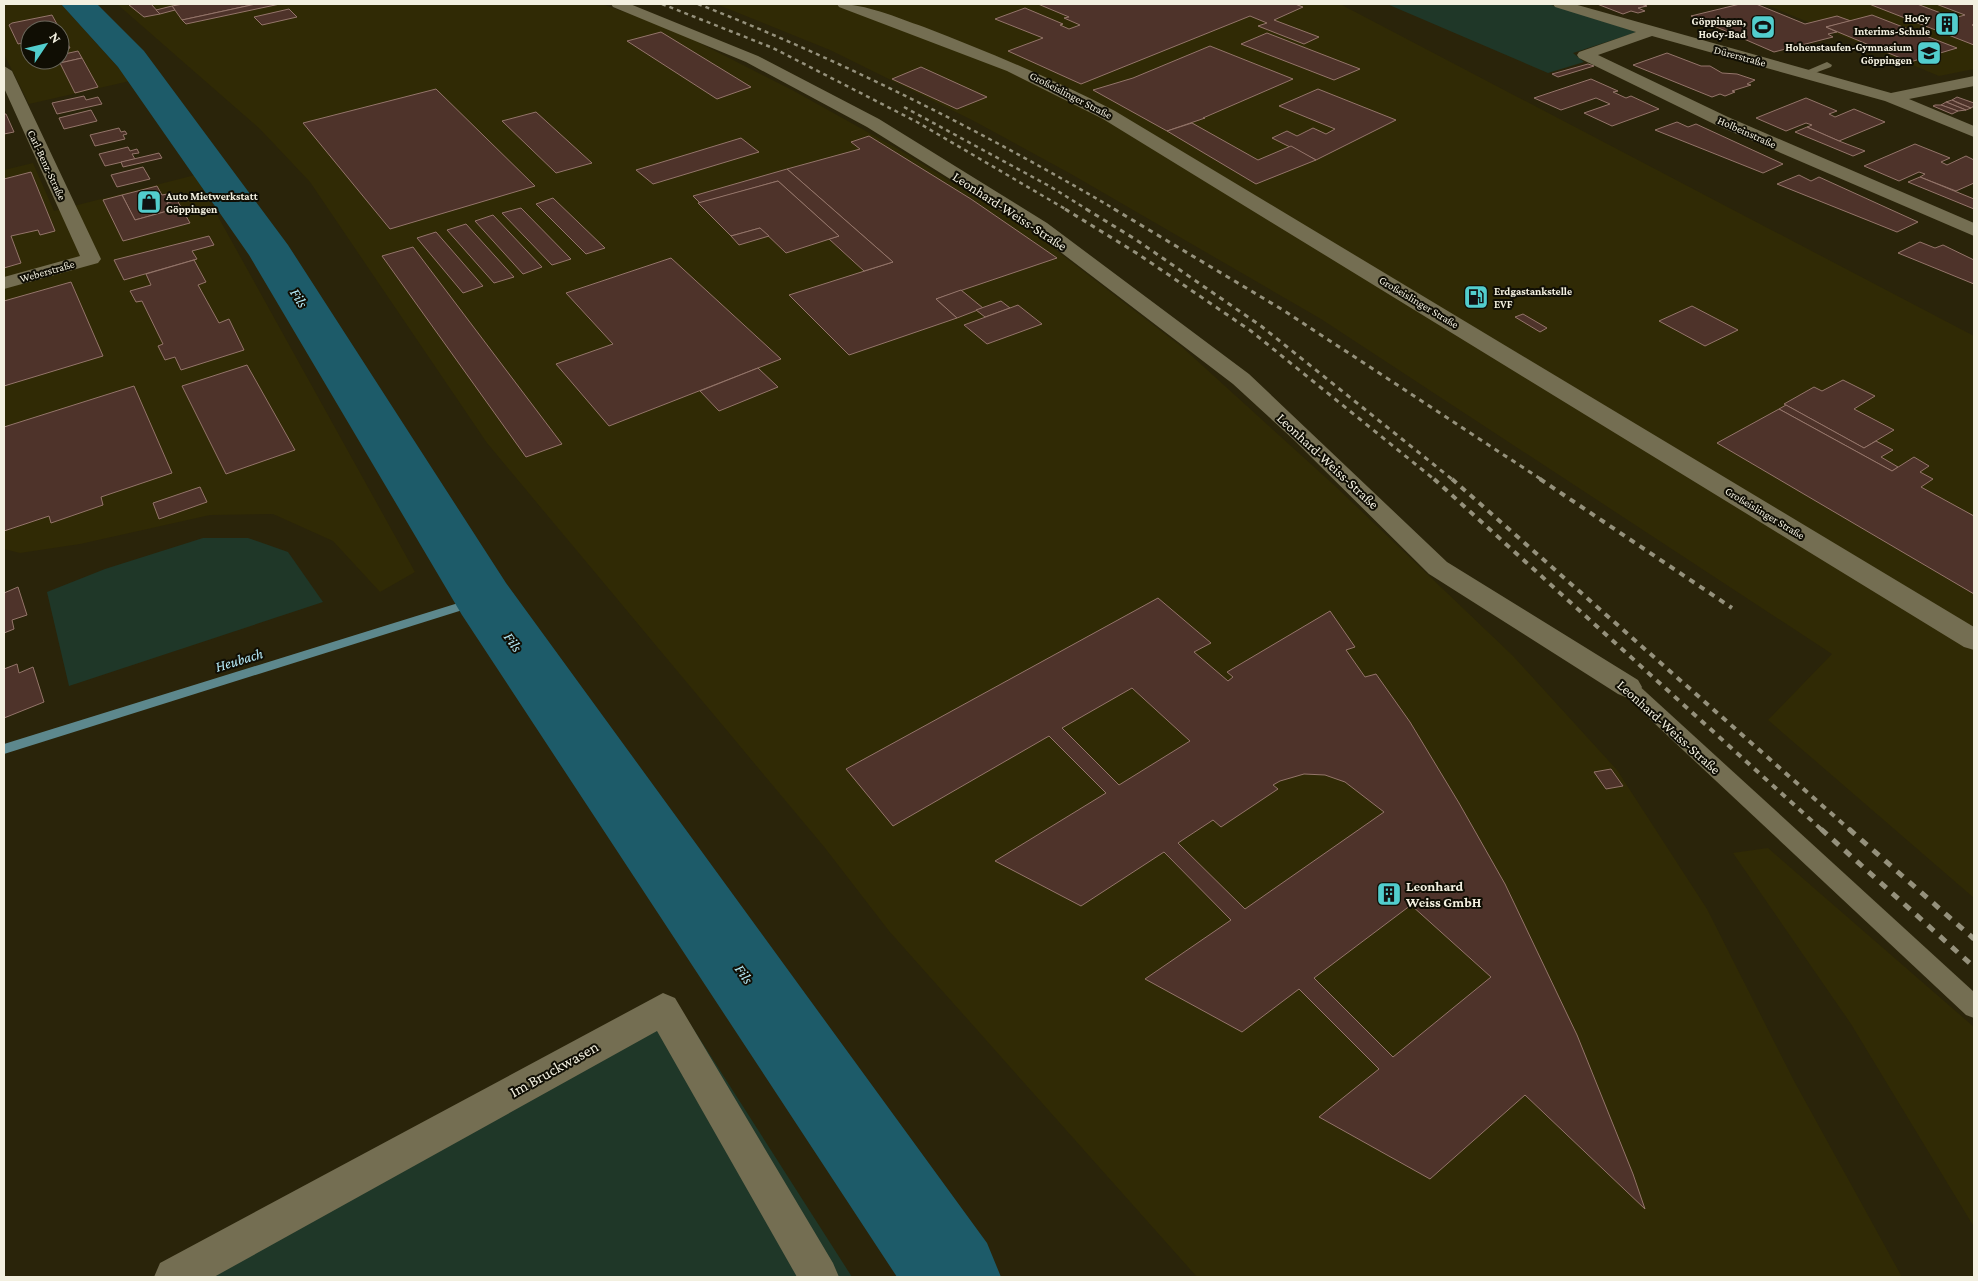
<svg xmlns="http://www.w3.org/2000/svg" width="1978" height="1281" font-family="'Crimson Pro',serif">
  <rect width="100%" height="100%" fill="#2a240a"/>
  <g fill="#302a05" fill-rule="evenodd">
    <path d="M4,4h57l69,77 -101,23 -25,-50zM30,30h30v30h-30z"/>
    <path d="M117,4h485l70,25 122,62 104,58 137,85 147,113 152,138 179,171 104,114 90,139 86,170 109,198h-705l-308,-346 -64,-83 -338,-405 -177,-261 -50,-53z"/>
    <path d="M716,4h624l634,332v562l-206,-178 64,-66 -511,-335 -250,-145 -99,-54 -142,-70z"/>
    <path d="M1764,4h210v65l-35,7z"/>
    <path d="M33,163l21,48 141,-36 220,397 -35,20 -47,-51 -60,-27 -63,1 -130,29 -60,9 -16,-4v-379z"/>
    <path d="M1768,848l206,179v200l-123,-203 -118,-171z"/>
  </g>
  <g fill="#1f3728">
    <path d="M1387,4h161l89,28 -64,21 11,9 -36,11z"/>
    <path d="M203,538h45l40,14 35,50 -254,84 -22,-94 58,-23z"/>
    <path d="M680,1008l172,269h-658z"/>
  </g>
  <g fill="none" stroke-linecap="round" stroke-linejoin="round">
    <path fill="#5d888d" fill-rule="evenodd" d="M484,595l5,4 -1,3 -484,152v-10z"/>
    <path fill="#1d5b69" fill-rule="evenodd" d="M61,4h36l47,47 144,194 218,338 481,660 14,34h-104l-435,-662 -213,-360 -131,-188z"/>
  </g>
  <g fill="#4e332a" stroke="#94756a" fill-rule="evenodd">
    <path d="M134,4h17l9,10 -16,3 -15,-12z"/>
    <path d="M183,4h73l-74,16 -10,-14z"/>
    <path d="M256,4h24l-94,20 -4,-4z"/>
    <path d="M1038,4h257l8,3 -29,13 45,17 -15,7 -46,-18 9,-3 -17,-7 -169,68 -73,-33 35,-13 -48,-19 30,-11 38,16 -3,1 9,4 11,-4 -16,-7 5,-1z"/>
    <path d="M1597,4h44l6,2 -9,2 7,3 -7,2 -7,-2 -8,3z"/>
    <path d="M1740,4h16l49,20 32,-8 14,5 -25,6 11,5 -9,2 5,3 -59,15 -83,-36z"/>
    <path d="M1869,4h48l37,14 11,-3 -29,-11h38v20l-2,1 2,1v19z"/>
    <path d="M172,6l3,4 -15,4 -4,-4z"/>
    <path d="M289,9l8,8 -35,8 -8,-8z"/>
    <path d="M52,15l18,33 -10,2v-20h-30v11l-12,3 -9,-19 3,-2z"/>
    <path d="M1872,15l85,33 -47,14 -84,-35z"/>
    <path d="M661,32l90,55 -34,12 -90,-58z"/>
    <path d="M1267,33l93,36 -26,11 -93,-36z"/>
    <path d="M1210,46l83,33 -90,39h2l-38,13 -74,-41 40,-12z"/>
    <path d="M78,51l4,7 -22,5v-8z"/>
    <path d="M1667,53l34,13h9l12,7 15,1 18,6 -8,4 4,1 -19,6 3,1 -10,4 -5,-2 -8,3 -79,-32z"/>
    <path d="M82,58l16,29 -23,6 -15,-30z"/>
    <path d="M1588,64l6,2 -36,11 -6,-3z"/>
    <path d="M921,67l66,30 -30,12 -65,-30z"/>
    <path d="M1591,79l27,12 -5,1 13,6 5,-2 28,13 -47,17 -28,-13 26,-9 -14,-6 -35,12 -27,-12z"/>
    <path d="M436,89l99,97 -145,43 -87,-106z"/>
    <path d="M1318,89l78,31 -80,40 -44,-22 15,-7 10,5 16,-8 13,6 9,-5 -56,-23z"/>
    <path d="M84,96l2,4 12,-3 4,7 -45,10 -5,-11z"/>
    <path d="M1957,97l17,6v3l-3,2 -19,-8z"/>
    <path d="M1806,98l31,13 -8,3 6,3 19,-8 31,13 -46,19 -32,-14 5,-2 -6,-2 -20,8 -30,-13z"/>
    <path d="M1952,100l6,3 13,5 -5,2 -20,-8z"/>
    <path d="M1946,102l20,8 -8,1 -17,-6z"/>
    <path d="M1935,105h6l17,6 -6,3 -19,-8z"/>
    <path d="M91,110l6,11 -33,8 -5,-11z"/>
    <path d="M536,112l56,51 -36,10 -54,-52z"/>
    <path d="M4,114h2l8,18 -10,2z"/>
    <path d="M1677,122l11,5 8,-3 87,40 -20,9 -108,-43z"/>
    <path d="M1192,123l66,37 33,-14 25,14 -60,24 -89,-53z"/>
    <path d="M1807,127l32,14 26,10 -12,5 -58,-24z"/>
    <path d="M119,128l2,4 4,-1 2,3 -4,1 2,4 -30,7 -5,-11z"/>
    <path d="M869,136l102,63 86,59 -121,41 21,19 -108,37 -60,-60 104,-33 -106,-93 73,-20 -9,-7z"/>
    <path d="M741,138l18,14 -106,32 -17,-14z"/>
    <path d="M1915,144l35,14 -9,4 6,3 19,-9 8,4v23l-18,8 -36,-14 5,-3 -6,-2 -20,9 -35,-15z"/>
    <path d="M128,147l2,4 7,-2 2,4 -7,1 3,5 -30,7 -6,-12z"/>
    <path d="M159,153l3,5 -39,9 -2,-5z"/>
    <path d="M143,167l7,12 -33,8 -6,-12z"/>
    <path d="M787,169l106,93 -29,9 -35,-32 10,-3 -61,-55 -78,22 -7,-7z"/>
    <path d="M31,172l24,59 -15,4 -2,-5 -27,6 10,27 -17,5v-89z"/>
    <path d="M1799,175l12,6 8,-4 99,45 -21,10 -120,-48z"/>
    <path d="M1920,177l54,22v10l-66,-27z"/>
    <path d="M778,181l61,55 -53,17 -26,-25 -29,8 -33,-33z"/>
    <path d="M157,186l5,9 10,-2 5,7 -10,3 4,7 -36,10 -13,-25z"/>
    <path d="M122,195l13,25 36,-10 -4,-7 10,-3 13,23 -67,18 -20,-41z"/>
    <path d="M553,198l52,50 -19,6 -50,-50z"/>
    <path d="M521,208l50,51 -19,6 -50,-52z"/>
    <path d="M493,215l49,52 -19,7 -48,-53z"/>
    <path d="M466,224l48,53 -20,6 -47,-53z"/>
    <path d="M760,228l9,8 -30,9 -8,-9z"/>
    <path d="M436,232l47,54 -20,7 -46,-55z"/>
    <path d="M209,236l5,9 -22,6 5,8 -73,21 -10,-20z"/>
    <path d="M1920,242l15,6 8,-3 31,15v24l-76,-31z"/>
    <path d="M413,247l149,197 -36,13 -144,-201z"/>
    <path d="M671,258l110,101 -172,67 -53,-62 57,-20 -47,-51z"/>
    <path d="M194,260l12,22 -8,3 21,38 10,-4 15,31 -63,20 -6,-13 -10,3 -7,-14 5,-2 -21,-43 -6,1 -6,-11 21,-6 -5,-11z"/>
    <path d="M71,282l32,74 -99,30v-85z"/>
    <path d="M961,290l22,18 -26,10 -21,-19z"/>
    <path d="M1001,301l9,7 -25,9 -9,-7z"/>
    <path d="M1018,305l24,19 -55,20 -23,-19z"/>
    <path d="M1692,306l46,24 -33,16 -46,-25z"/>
    <path d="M1523,314l24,14 -7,4 -25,-15z"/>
    <path d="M247,365l48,85 -69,24 -44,-88z"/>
    <path d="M758,368l20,19 -59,24 -19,-20z"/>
    <path d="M1843,380l32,16 -21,13 40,21 -30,18 -80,-44 30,-17 8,4z"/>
    <path d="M134,386l38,87 -71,24 2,8 -52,18 -2,-7 -45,15v-104z"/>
    <path d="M1786,405l78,43 12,-7 17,9 -12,7 17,10 -6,4 -113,-62z"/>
    <path d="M1779,409l113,62 22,-14 15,9 -9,6 13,7 -12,8 53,29v78l-257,-151z"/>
    <path d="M200,487l7,15 -48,17 -6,-16z"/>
    <path d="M18,587l9,28 -15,5 2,9 -10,4v-40z"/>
    <path d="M1158,598l53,45 -17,9 34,29 5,-4 -6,-5 103,-61 25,36 -9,3 19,27 11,-3 34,48 49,81 46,81 72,151 56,139 12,35 -120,-114 -95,84 -111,-62 60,-48 -80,-80 -57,43 -97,-53 86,-59 -67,-68 -83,54 -86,-45 111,-68 -57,-57 -156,90 -47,-57zM1132,688l58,53 -71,44 -57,-57zM1304,774l21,1 20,7 39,30 -139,97 -67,-66 35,-23 8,7 57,-38 -5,-4 7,-4zM1411,905l80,72 -98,80 -79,-79z"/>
    <path d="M17,664l2,9 14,-6 11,35 -40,16v-49z"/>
    <path d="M1611,769l12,17 -17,3 -12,-17z"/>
  </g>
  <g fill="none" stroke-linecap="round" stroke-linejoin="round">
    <g fill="#746e52" fill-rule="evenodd">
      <path d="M1827,62l5,3 -1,2 -27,10 -5,-3z"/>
      <path d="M1628,680l7,2 339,310v26l-8,-3 -345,-323 -3,-5 3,-5z"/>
    </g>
    <g fill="#746e52" fill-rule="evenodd">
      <path d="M611,4h19l128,52 121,63 168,104 202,151 198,188 191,118 4,7 -4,7 -10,4 -10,-4 -189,-120 -135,-134 -61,-56 -200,-153 -166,-104 -121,-65 -133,-55z"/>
      <path d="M1553,4h21l317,89 83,-17v10l-65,13 65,27v11l-89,-36 -233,-65 -54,19 130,62 246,106v13l-258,-111 -137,-67 -2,-3 2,-3 57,-20 -81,-25z"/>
      <path d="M4,66l8,5 89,188 -3,4 -94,26v-12l76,-21 -76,-168z"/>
      <path d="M663,993l12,5 158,265 6,14h-42l-140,-246 -443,246h-60l6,-14z"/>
    </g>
    <path fill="#746e52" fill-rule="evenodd" d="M837,4c30,0 58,13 87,23 65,25 129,52 191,84l859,516v23l-10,-3 -861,-528 -96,-48 -168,-64z"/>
    <g stroke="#95917c" stroke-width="2.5" stroke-dasharray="4 4" stroke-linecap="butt">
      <path d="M662,4l111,44 144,74 150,88"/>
      <path d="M698,4c145,57 284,127 418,206"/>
      <path d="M904,107l147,80 37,23"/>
    </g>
    <g stroke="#95917c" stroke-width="3" stroke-dasharray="5 5" stroke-linecap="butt">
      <path d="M1065,209l73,45 113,77 184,149"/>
      <path d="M1086,209l49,30 126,87 192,154"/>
      <path d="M1114,209l169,101 259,170"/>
    </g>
    <g stroke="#95917c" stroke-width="4" stroke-dasharray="6 6" stroke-linecap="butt">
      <path d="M1434,479l388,351"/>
      <path d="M1452,479l398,351"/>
      <path d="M1540,479l192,129"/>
    </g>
    <g stroke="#95917c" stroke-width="5" stroke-dasharray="8 8" stroke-linecap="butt">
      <path d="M1821,829l153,138"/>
      <path d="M1849,829l125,110"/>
    </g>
  </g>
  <defs>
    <symbol id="building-square" viewBox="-11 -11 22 22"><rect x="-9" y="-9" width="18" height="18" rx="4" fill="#52cdcd" stroke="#100e04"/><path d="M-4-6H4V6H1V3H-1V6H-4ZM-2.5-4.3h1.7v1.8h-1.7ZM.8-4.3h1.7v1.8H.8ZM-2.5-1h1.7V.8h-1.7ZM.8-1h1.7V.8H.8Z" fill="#111"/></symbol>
    <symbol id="stadium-square" viewBox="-11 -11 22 22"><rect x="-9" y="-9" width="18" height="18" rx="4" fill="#52cdcd" stroke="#100e04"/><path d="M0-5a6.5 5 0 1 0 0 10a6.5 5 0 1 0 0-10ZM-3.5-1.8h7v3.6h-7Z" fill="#111"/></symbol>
    <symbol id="school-square" viewBox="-11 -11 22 22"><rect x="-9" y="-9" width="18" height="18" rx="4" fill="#52cdcd" stroke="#100e04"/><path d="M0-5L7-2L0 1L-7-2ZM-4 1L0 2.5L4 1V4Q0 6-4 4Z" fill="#111"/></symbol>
    <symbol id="shop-square" viewBox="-11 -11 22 22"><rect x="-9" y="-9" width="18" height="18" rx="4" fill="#52cdcd" stroke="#100e04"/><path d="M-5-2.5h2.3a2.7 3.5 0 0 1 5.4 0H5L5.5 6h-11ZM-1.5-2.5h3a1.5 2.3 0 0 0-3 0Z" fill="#111"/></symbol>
    <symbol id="fuel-square" viewBox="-11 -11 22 22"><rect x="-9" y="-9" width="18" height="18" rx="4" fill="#52cdcd" stroke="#100e04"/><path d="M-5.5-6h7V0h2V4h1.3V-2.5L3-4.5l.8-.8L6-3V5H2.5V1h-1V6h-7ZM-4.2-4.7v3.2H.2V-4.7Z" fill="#111"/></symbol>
  </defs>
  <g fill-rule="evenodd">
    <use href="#building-square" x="1933" y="10" width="28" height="28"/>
    <use href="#stadium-square" x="1749" y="13" width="28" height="28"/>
    <use href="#school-square" x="1915" y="39" width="28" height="28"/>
    <use href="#shop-square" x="135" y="188" width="28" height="28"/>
    <use href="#fuel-square" x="1462" y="283" width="28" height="28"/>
    <use href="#building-square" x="1375" y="880" width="28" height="28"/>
  </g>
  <g text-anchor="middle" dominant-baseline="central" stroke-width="4" stroke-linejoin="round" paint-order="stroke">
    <g font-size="11" font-weight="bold" fill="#f3f0e0" stroke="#100e04" text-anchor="end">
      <text x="1930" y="18">HoGy<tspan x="1930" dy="13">Interims-Schule</tspan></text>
      <text x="1746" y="21">Göppingen,<tspan x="1746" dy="13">HoGy-Bad</tspan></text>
      <text x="1912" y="47">Hohenstaufen-Gymnasium<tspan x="1912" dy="13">Göppingen</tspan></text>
      <text x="166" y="196" text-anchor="start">Auto Mietwerkstatt<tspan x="166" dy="13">Göppingen</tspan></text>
      <text x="1494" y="291" text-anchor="start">Erdgastankstelle<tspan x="1494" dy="13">EVF</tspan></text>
    </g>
    <g font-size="11" fill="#f3f0e0" stroke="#100e04">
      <text transform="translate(1740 56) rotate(15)">Dürerstraße</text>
      <text transform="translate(1071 95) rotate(27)">Großeislinger Straße</text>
      <text transform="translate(1747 132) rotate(24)">Holbeinstraße</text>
      <text transform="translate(47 165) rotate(65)">Carl-Benz-Straße</text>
      <text transform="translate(47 271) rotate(-16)">Weberstraße</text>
      <text transform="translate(1419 302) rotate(31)">Großeislinger Straße</text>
      <text transform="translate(1765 513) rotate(31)">Großeislinger Straße</text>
    </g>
    <g font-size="14" fill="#f3f0e0" stroke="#100e04">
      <text transform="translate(1010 211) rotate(33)">Leonhard-Weiss-Straße</text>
      <text transform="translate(1328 461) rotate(43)">Leonhard-Weiss-Straße</text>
      <text transform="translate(1669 727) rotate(42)">Leonhard-Weiss-Straße</text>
    </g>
    <g font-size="14" font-weight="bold" fill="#f3f0e0" stroke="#100e04" text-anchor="start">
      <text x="1406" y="886">Leonhard<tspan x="1406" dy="16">Weiss GmbH</tspan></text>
    </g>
    <g font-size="15" font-style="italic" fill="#b6ebf9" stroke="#100e04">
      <text transform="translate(299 298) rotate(58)">Fils</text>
      <text transform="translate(513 642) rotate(55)">Fils</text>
      <text transform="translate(239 660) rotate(-17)">Heubach</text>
      <text transform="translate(744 974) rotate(55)">Fils</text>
    </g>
    <g font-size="16" fill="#f3f0e0" stroke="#100e04">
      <text transform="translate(554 1069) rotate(-29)">Im Bruckwasen</text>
    </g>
  </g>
  <rect width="1978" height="1281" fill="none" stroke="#f3f0e0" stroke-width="10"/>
  <g transform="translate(45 45) rotate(55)"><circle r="24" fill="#100e04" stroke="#6b685c"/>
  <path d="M0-4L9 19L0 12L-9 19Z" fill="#52cdcd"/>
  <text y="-8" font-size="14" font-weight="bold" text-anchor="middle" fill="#f3f0e0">N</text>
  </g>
</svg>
